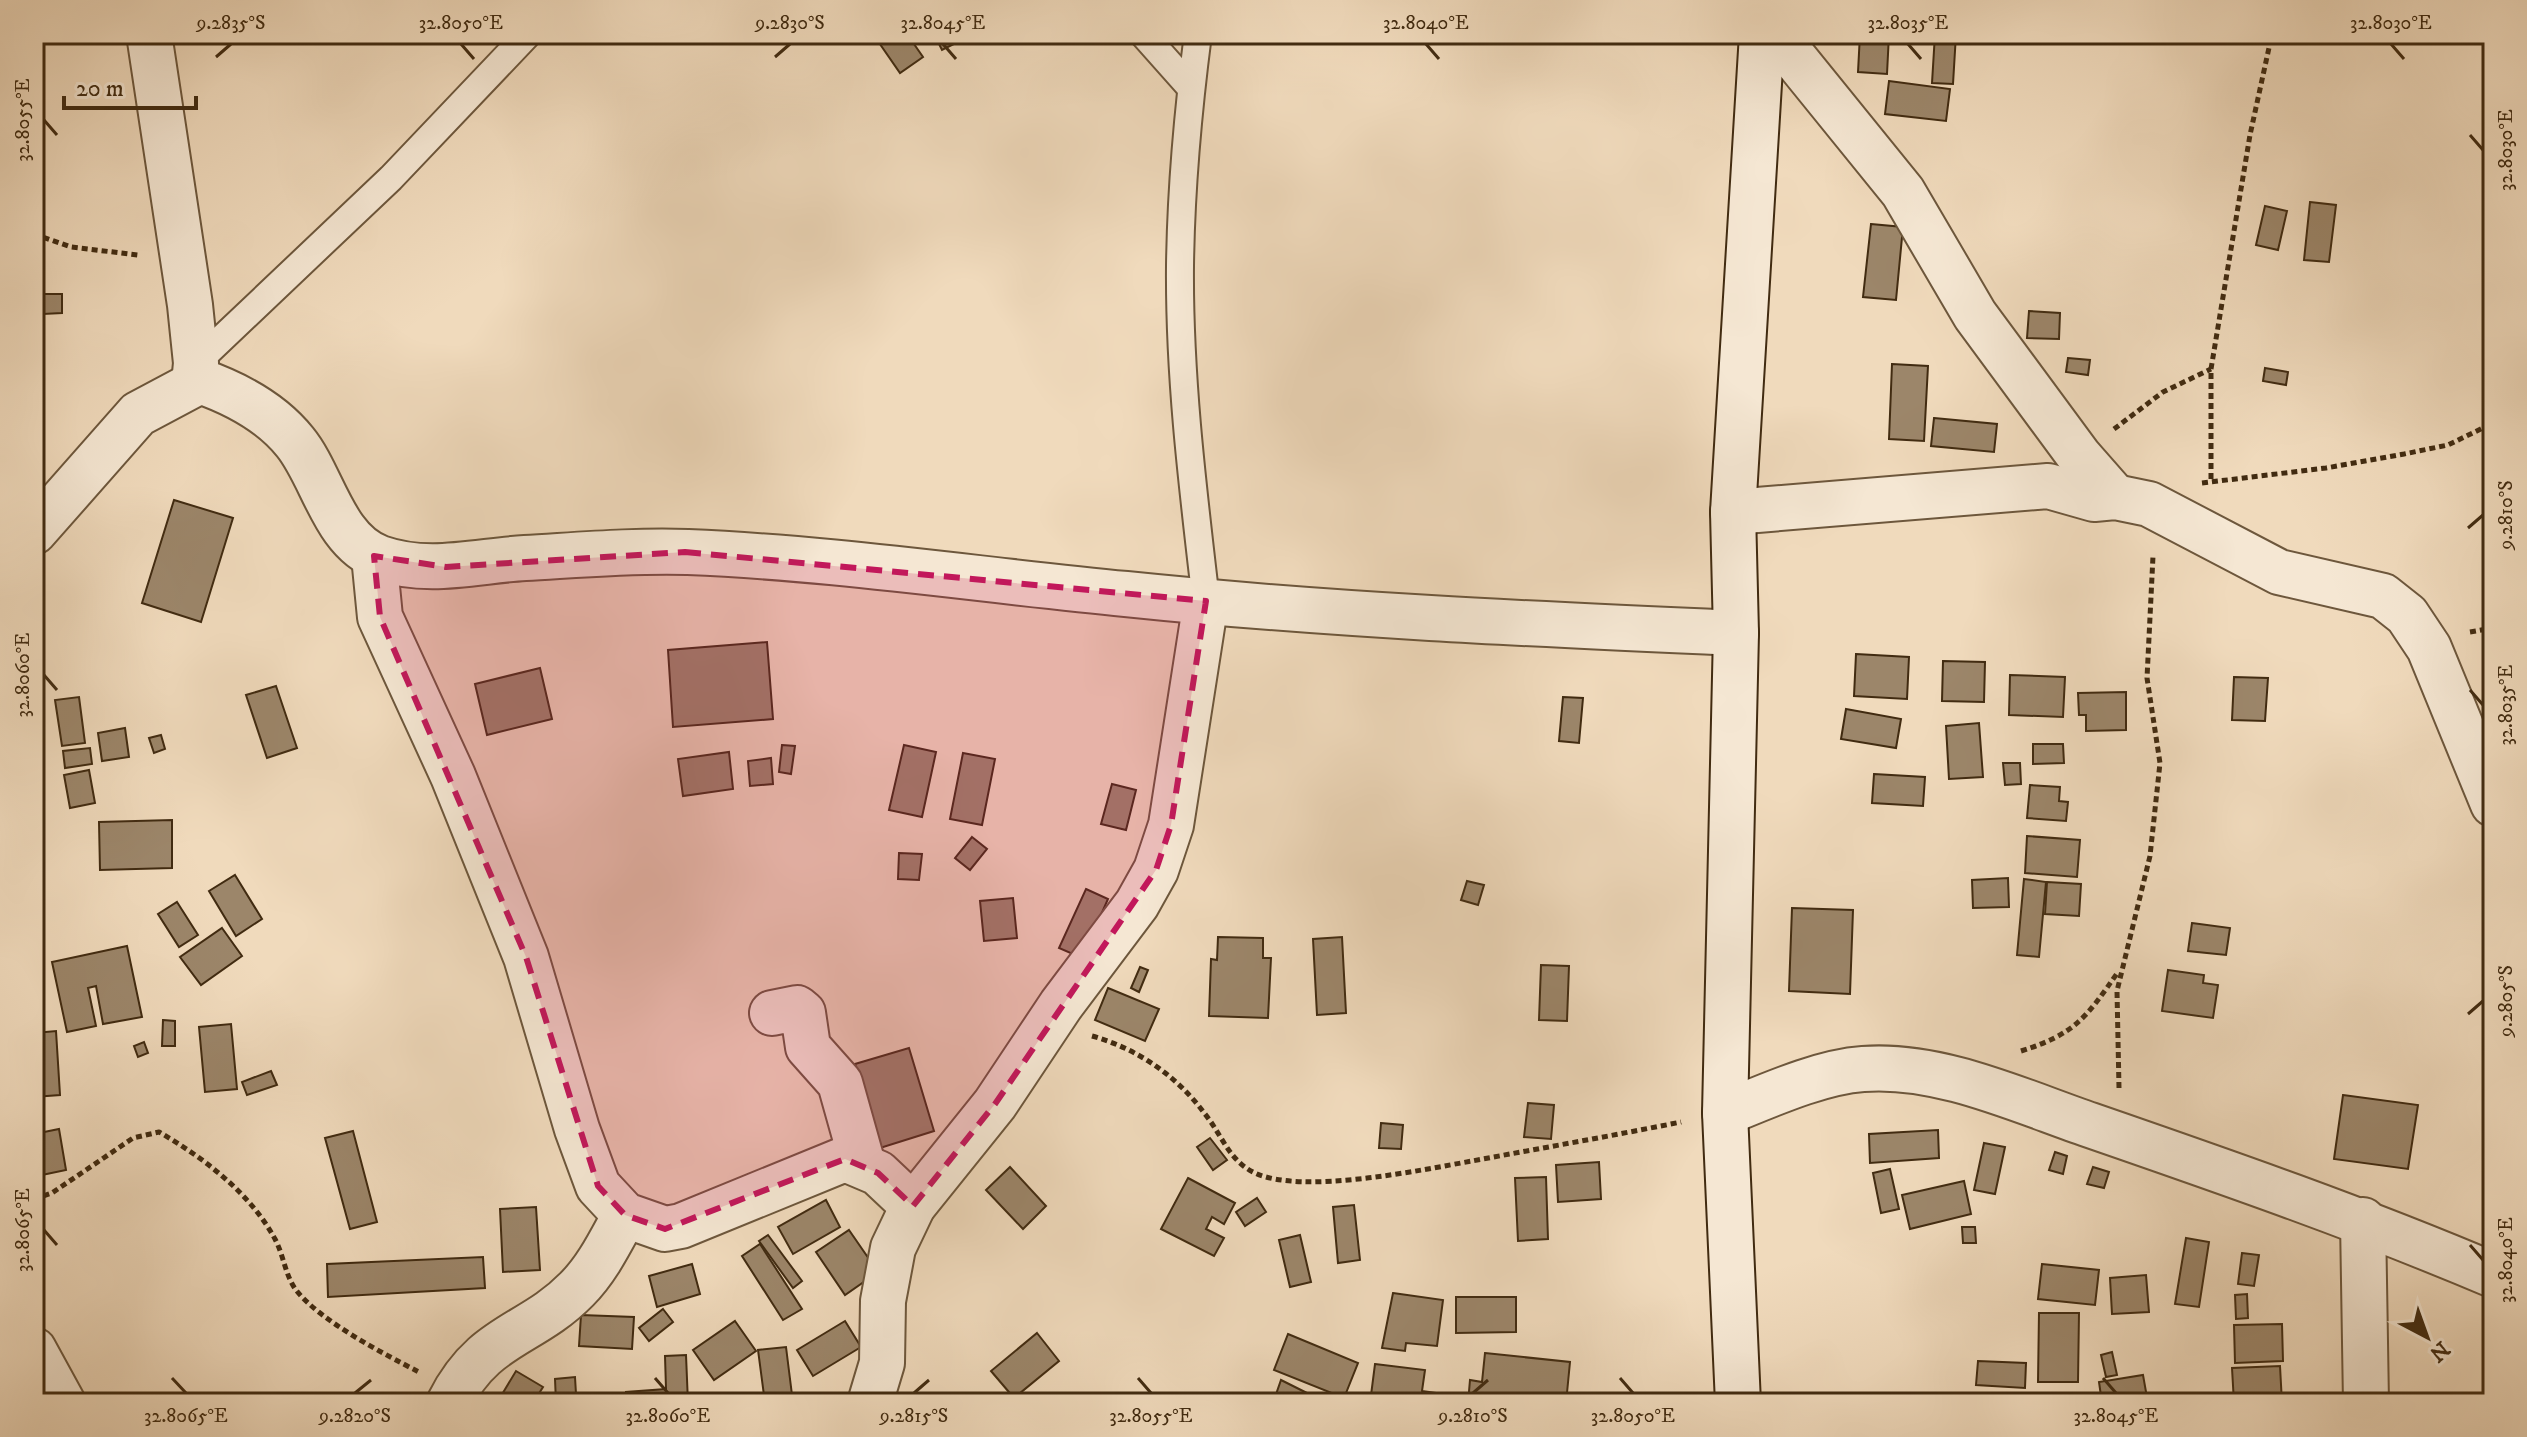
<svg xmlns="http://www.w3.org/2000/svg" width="2527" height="1437" font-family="'IM FELL DW Pica',serif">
  <rect width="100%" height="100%" fill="#f0dabc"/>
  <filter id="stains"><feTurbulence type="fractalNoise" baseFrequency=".0025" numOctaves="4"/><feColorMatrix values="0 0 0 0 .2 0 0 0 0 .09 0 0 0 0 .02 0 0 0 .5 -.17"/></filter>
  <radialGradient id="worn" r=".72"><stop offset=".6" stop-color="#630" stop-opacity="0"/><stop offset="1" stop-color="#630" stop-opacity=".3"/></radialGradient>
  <g fill="#9c866a" stroke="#412b11" stroke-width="2">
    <path d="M873,34h34l16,23 -23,16z"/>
    <path d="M934,34h40l-32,16z"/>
    <path d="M1860,34h29l-2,40 -29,-2z"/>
    <path d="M1935,34h21l-3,50 -21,-1z"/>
    <path d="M1889,81l61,8 -4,32 -61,-7z"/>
    <path d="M2310,202l26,3 -7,57 -25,-2z"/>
    <path d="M2265,206l22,5 -9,39 -22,-5z"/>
    <path d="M1871,224l32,3 -7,73 -33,-3z"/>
    <path d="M42,294h20v19l-19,1z"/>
    <path d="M2029,311l31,2 -1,26 -32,-1z"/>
    <path d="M2068,358l22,2 -2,15 -22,-3z"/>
    <path d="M1892,364l36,2 -4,75 -35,-2z"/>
    <path d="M2265,368l23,4 -2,13 -23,-4z"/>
    <path d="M1934,418l63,6 -3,28 -63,-6z"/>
    <path d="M174,500l59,18 -32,104 -59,-19z"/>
    <path d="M767,642l6,77 -100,8 -5,-77z"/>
    <path d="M1856,654l53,3 -2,42 -53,-3z"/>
    <path d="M1943,661l42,1 -1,40 -42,-1z"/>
    <path d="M540,668l12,51 -65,16 -12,-51z"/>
    <path d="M2010,675l55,2 -2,40 -54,-2z"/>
    <path d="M2234,677l34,1 -3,43 -33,-1z"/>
    <path d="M276,686l21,62 -30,10 -21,-63z"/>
    <path d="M2126,692v38l-40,1v-16h-7l-1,-22z"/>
    <path d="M79,697l6,46 -23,3 -7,-46z"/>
    <path d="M1563,697l20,1 -4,45 -20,-2z"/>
    <path d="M1846,709l55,10 -5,29 -55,-9z"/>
    <path d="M1979,723l4,54 -34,2 -3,-53z"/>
    <path d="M125,728l4,29 -27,4 -4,-28z"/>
    <path d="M161,735l4,14 -11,4 -5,-15z"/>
    <path d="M2033,744h30l1,19 -31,1z"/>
    <path d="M782,745l13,1 -4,28 -12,-2z"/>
    <path d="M904,745l32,7 -14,65 -33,-7z"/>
    <path d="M90,748l2,16 -27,4 -2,-17z"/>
    <path d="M729,752l4,37 -50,7 -5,-37z"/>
    <path d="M963,753l32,6 -13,66 -32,-6z"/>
    <path d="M771,758l2,26 -23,2 -2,-25z"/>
    <path d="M2003,763h17l1,21 -16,1z"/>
    <path d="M89,770l6,33 -25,5 -6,-33z"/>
    <path d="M1874,774l51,3 -2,29 -51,-3z"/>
    <path d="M1112,784l24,6 -10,40 -25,-6z"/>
    <path d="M2030,785l30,2 -1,14 9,1 -2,19 -39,-3z"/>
    <path d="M172,820v48l-72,2 -1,-48z"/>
    <path d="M2027,836l53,4 -3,37 -52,-4z"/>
    <path d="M972,837l15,12 -17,21 -15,-12z"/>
    <path d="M899,853l23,1 -3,26 -21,-1z"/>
    <path d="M235,875l27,44 -26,17 -27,-45z"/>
    <path d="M2008,878l1,29 -36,1 -1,-28z"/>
    <path d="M2024,879l22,3 -7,75 -22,-2z"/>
    <path d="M1467,881l17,4 -6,20 -17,-5z"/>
    <path d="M2047,882l34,2 -2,32 -34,-2z"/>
    <path d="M1086,889l22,10 -26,59 -23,-10z"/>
    <path d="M1013,898l4,40 -33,3 -4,-40z"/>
    <path d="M177,902l21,33 -19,12 -21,-33z"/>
    <path d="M1792,908l61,2 -3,84 -61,-3z"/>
    <path d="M2192,923l38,5 -4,27 -38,-4z"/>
    <path d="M222,928l20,28 -41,29 -21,-28z"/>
    <path d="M1218,937l45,1v20h8l-3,60 -59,-2 2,-57 6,1z"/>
    <path d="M1342,937l4,76 -29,2 -4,-76z"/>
    <path d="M127,946l15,71 -39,7 -7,-38 -8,2 8,38 -29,6 -15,-70z"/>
    <path d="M1541,965l28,1 -2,55 -28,-1z"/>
    <path d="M1140,967l8,3 -9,22 -8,-4z"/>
    <path d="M2168,970l36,5 -1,8 15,2 -5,33 -51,-7z"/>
    <path d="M1108,988l51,21 -14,32 -50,-21z"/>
    <path d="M163,1020l12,1v25h-13z"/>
    <path d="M231,1024l6,65 -32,3 -6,-65z"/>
    <path d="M56,1031l4,64 -26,2 1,-64z"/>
    <path d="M144,1042l4,11 -10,4 -4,-11z"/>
    <path d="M909,1048l25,83 -54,17 -25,-84z"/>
    <path d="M271,1071l6,14 -30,10 -5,-13z"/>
    <path d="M2343,1095l75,10 -10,64 -74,-10z"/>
    <path d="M1528,1103l26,2 -3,34 -27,-2z"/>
    <path d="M1381,1123l22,2 -2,24 -22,-1z"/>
    <path d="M59,1129l7,41 -29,6 -3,-42z"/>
    <path d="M1938,1130l1,28 -69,5 -1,-29z"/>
    <path d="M353,1131l24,91 -27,7 -25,-91z"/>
    <path d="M1210,1138l17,22 -14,10 -16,-23z"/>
    <path d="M1984,1143l21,4 -10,47 -21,-4z"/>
    <path d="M2055,1152l12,4 -4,18 -14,-4z"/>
    <path d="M1599,1162l2,37 -43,3 -2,-37z"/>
    <path d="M1010,1167l36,39 -23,23 -37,-39z"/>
    <path d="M2093,1167l16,5 -5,16 -17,-4z"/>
    <path d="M1890,1169l9,40 -18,4 -8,-40z"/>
    <path d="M1546,1177l2,62 -30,2 -3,-63z"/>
    <path d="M1188,1178l47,25 -11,21 -12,-7 -6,12 18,9 -10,18 -53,-27z"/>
    <path d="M1964,1181l7,33 -61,15 -8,-34z"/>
    <path d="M1257,1198l9,14 -21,14 -9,-14z"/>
    <path d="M826,1200l14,27 -47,27 -15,-27z"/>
    <path d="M1354,1205l6,55 -22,3 -5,-56z"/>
    <path d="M536,1207l4,63 -37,2 -3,-63z"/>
    <path d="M1962,1227h13l1,16h-13z"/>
    <path d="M849,1230l29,42 -33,23 -29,-43z"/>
    <path d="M768,1235l34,46 -9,7 -34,-47z"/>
    <path d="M1300,1235l11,47 -21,5 -11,-47z"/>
    <path d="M2186,1238l23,4 -10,65 -24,-3z"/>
    <path d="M760,1244l42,65 -19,11 -41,-64z"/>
    <path d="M2242,1253l17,2 -5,31 -16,-2z"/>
    <path d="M483,1257l2,31 -157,9 -1,-33z"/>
    <path d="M692,1264l8,30 -43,13 -8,-31z"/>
    <path d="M2042,1264l57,6 -4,35 -57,-6z"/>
    <path d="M2146,1275l3,37 -37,2 -2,-36z"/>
    <path d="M1393,1293l50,7 -6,46 -31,-3 -1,8 -23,-3z"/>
    <path d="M2247,1294l1,24 -12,1 -1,-24z"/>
    <path d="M1456,1297h60v35l-60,1z"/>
    <path d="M663,1309l10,13 -24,19 -10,-13z"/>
    <path d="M2039,1313h40l-1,69h-40z"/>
    <path d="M581,1315l53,2 -2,32 -53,-3z"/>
    <path d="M735,1321l21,30 -42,29 -21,-30z"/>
    <path d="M845,1321l16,26 -48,29 -16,-26z"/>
    <path d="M2282,1324l1,37 -48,2 -1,-38z"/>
    <path d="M1037,1333l22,28 -45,37 -23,-27z"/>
    <path d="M1288,1334l70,29 -14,35 -70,-28z"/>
    <path d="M786,1347l7,56h-28l-7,-53z"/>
    <path d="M2112,1352l5,23 -11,2 -5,-22z"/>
    <path d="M1485,1353l85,9 -4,41h-98l2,-23 12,2z"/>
    <path d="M686,1355l2,48h-61l-1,-11 40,-3 -1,-33z"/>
    <path d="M1978,1361l48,2 -1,25 -49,-3z"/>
    <path d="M1375,1364l50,6 -3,21 22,3 -1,9h-73z"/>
    <path d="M2280,1366l2,37h-48l-2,-35z"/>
    <path d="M516,1371l27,16 -10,16 -35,-2z"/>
    <path d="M2143,1375l5,28h-46l-3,-21z"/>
    <path d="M575,1377l1,17h9v9h-29l-1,-24z"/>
    <path d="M1281,1380l46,23h-54z"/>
    <rect x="1955" y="1393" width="23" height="10"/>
    <path d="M2048,1393l1,10h-27l-1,-9z"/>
    <path d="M2343,1394l1,9h-26v-7z"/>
  </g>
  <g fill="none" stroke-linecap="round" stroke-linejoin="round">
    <defs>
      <g id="lane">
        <path d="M1143,34l48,54"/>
        <path d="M1198,34c-10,77 -17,154 -18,232 -1,112 13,224 26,335"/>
        <path d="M196,363l195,-185 137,-144"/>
      </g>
      <g id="street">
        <path d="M149,34l41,271 6,58 -2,21"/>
        <path d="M1775,34l128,158 72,123 104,141 36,41"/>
        <path d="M1733,512l315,-26 46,13 21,-2 34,7 130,68 104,24 24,19 22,33 64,156"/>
        <path d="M34,532l104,-118 62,-33c34,12 71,31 95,61 28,34 38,99 85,116 48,17 96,3 145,0 53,-3 109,-8 163,-6 146,6 292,28 438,42 202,21 406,30 610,39"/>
        <path d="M374,556l6,61 73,159 73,181 51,172 21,57 27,29 40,14 16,-3 164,-67 33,14 35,33"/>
        <path d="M772,1013l25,-5 6,5 5,34 32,36 23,82"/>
        <path d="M1725,1113c40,-16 94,-41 138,-44 76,-6 157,32 227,56 136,47 271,94 403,150"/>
        <path d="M2363,1220l3,183"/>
        <path d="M34,1350l29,53"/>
        <path d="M449,1403c35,-70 81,-66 128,-114 21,-21 34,-49 48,-74"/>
        <path d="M870,1403l12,-40 1,-62 10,-53 20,-42 82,-102 66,-99 76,-101 19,-34 15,-45 35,-224"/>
      </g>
      <path id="secondary" d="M1738,1403l-13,-290 11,-480 -3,-121 29,-478"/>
    </defs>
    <use href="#lane" stroke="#6d573c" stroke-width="30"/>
    <use href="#street" stroke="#6d573c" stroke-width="48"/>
    <use href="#secondary" stroke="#412b11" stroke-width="48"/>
    <g stroke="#412b11" stroke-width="5" stroke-dasharray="6 4" stroke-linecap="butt">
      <path d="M34,234l37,13 67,8"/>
      <path d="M2114,429l49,-37 48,-23"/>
      <path d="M2211,479v-110l39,-234 22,-101"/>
      <path d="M2202,483l124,-15 78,-14 44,-9 45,-22"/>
      <path d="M2470,632l23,-4"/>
      <path d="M1092,1036c46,13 85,40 113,78 17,21 24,47 50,59 47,22 166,-3 217,-12 70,-13 139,-25 209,-39"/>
      <path d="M2021,1051c54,-17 65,-33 97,-79"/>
      <path d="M2119,1088l-2,-97 33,-135 10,-93 -13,-85 6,-122"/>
      <path d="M34,1199l18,-6 81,-55 26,-6c45,26 91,61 116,107 9,17 10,36 21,51 24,31 88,64 123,82"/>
    </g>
    <use href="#lane" stroke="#f5e7d3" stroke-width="26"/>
    <use href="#street" stroke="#f5e7d3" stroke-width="44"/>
    <use href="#secondary" stroke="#f5e7d3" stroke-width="44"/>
  </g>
  <path fill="#c2185b" fill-opacity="0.2" stroke="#c2185b" stroke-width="6" stroke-dasharray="16 10" stroke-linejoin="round" d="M685,552l521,49 -35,224 -15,45 -161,234 -82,102 -35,-33 -33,-14 -180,70 -40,-14 -27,-29 -72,-229 -146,-340 -6,-61 72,11z"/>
  <path fill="none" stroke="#412b11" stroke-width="3" d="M461,44l13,15M943,44l13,15M1426,44l13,15M1908,44l13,15M2391,44l13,15M216,57l15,-13M775,57l15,-13M44,120l13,15M2470,135l13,15M2468,528l15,-13M44,675l13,15M2470,690l13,15M2468,1014l15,-13M44,1230l13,15M2470,1245l13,15M172,1378l14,15M655,1378l13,15M1138,1378l13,15M1620,1378l13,15M2103,1378l13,15M355,1393l16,-13M914,1393l15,-13M1473,1393l15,-13"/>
  <rect width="2527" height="1437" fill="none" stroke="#f0dabc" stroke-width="88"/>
  <g transform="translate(2427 1337) rotate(139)" stroke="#f5e7d3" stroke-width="6" paint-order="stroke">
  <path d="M0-6L14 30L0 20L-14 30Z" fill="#412b11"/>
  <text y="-12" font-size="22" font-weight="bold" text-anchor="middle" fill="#412b11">N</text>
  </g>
  <path d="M64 96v12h132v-12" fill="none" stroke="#412b11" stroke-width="4"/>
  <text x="76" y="96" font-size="24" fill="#412b11" stroke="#f5e7d3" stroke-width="6" paint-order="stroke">20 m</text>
  <rect x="44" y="44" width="2439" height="1349" fill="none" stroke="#412b11" stroke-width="3"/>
  <g font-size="20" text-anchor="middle" fill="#412b11">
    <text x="231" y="29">9.2835°S</text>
    <text x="461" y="29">32.8050°E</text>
    <text x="790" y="29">9.2830°S</text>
    <text x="943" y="29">32.8045°E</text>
    <text x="1426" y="29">32.8040°E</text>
    <text x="1908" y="29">32.8035°E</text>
    <text x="2391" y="29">32.8030°E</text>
    <text transform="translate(22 120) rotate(-90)" y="7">32.8055°E</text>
    <text transform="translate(2505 150) rotate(-90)" y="7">32.8030°E</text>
    <text transform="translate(2505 515) rotate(-90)" y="7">9.2810°S</text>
    <text transform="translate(22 675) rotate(-90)" y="7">32.8060°E</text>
    <text transform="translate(2505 705) rotate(-90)" y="7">32.8035°E</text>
    <text transform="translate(2505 1001) rotate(-90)" y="7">9.2805°S</text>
    <text transform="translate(22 1230) rotate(-90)" y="7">32.8065°E</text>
    <text transform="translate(2505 1260) rotate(-90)" y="7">32.8040°E</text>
    <text x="186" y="1422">32.8065°E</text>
    <text x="355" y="1422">9.2820°S</text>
    <text x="668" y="1422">32.8060°E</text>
    <text x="914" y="1422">9.2815°S</text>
    <text x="1151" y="1422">32.8055°E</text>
    <text x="1473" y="1422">9.2810°S</text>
    <text x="1633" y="1422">32.8050°E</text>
    <text x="2116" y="1422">32.8045°E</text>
  </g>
  <rect width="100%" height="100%" filter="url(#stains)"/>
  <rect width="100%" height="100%" fill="url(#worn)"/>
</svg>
